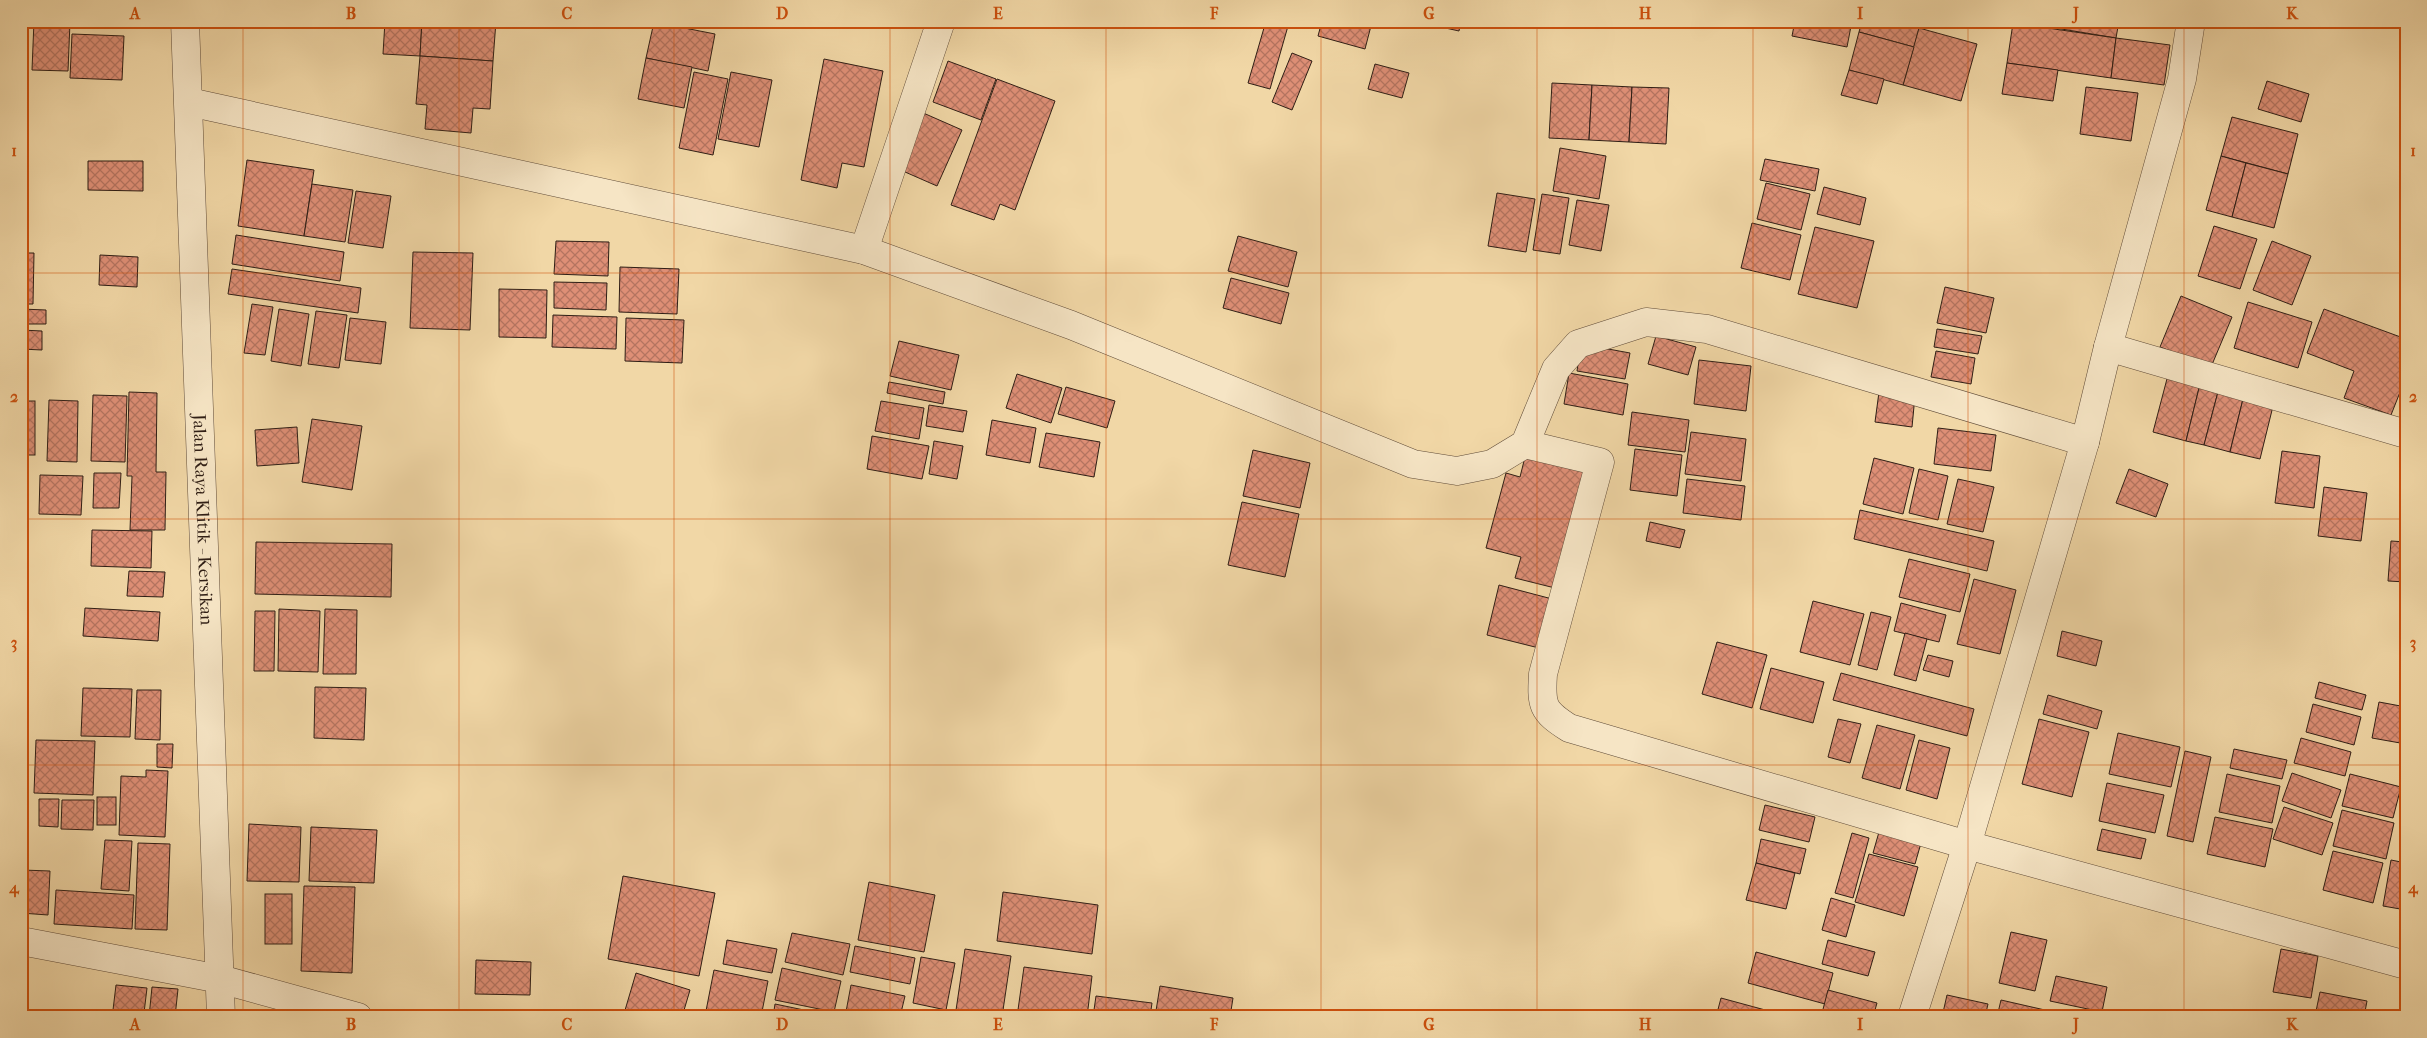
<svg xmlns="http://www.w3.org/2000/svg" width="2427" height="1038" font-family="'IM FELL French Canon',serif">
  <defs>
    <pattern id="building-cross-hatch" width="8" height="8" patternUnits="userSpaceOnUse" patternTransform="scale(1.25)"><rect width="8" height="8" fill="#de8f76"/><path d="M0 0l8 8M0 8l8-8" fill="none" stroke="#b47460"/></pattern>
  </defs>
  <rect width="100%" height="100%" fill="#f1d7a6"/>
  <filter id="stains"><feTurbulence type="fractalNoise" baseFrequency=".004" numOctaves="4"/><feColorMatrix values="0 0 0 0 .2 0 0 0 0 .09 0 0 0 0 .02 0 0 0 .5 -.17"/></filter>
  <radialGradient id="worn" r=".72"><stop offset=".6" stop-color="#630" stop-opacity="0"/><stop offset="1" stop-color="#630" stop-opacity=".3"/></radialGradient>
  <g fill="url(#building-cross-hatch)" stroke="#2f1e15">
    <path d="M34,21l36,1 -2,49 -36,-1z"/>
    <path d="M385,21h37l-2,35 -37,-2z"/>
    <path d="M422,21h74l-3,40 -73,-5z"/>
    <path d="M1266,21l22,5 -18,63 -22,-6z"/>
    <path d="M1322,21l50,1 -7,27 -47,-13z"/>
    <path d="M1433,21h28l-2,10 -27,-6z"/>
    <path d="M1795,21h57l-5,26 -55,-11z"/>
    <path d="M1862,21h59l-7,26 -55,-15z"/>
    <path d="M2013,21h106l-3,17z"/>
    <path d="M654,22l61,12 -7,37 -62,-13z"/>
    <path d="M2013,23l103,15 -5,40 -104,-15z"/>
    <path d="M1919,28l58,16 -16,57 -58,-16z"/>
    <path d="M1859,32l55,15 -11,38 -54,-15z"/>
    <path d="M72,34l52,2 -2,44 -52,-2z"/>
    <path d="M2116,38l54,7 -6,40 -53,-7z"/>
    <path d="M1292,53l20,8 -20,49 -20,-8z"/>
    <path d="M420,56l73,5 -3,48 -17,-1 -2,25 -46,-4 2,-24 -11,-1z"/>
    <path d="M646,58l46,9 -8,41 -46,-9z"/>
    <path d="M824,59l59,12 -19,96 -22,-4 -5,25 -36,-8z"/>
    <path d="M948,61l48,18 -15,41 -48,-18z"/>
    <path d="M2007,63l51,7 -5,31 -51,-7z"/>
    <path d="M1375,64l34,9 -7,25 -34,-9z"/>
    <path d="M1849,70l35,9 -7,25 -36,-9z"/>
    <path d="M694,72l34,7 -15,76 -34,-7z"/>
    <path d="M731,72l41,8 -13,67 -41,-8z"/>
    <path d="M997,79l58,22 -40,109 -15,-6 -6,16 -43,-15z"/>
    <path d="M2267,81l42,13 -8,28 -43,-13z"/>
    <path d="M1552,83l40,2 -3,55 -40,-2z"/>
    <path d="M1592,85l40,2 -3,55 -40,-2z"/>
    <path d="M1632,87l37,1 -3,56 -37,-2z"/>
    <path d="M2086,87l52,6 -7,48 -51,-7z"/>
    <path d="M921,112l41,18 -25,56 -41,-18z"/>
    <path d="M2232,117l66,17 -10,40 -67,-18z"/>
    <path d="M1560,148l46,8 -7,43 -46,-8z"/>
    <path d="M2221,156l25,7 -14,54 -26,-7z"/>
    <path d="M1765,159l54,10 -4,22 -55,-11z"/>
    <path d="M247,160l67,10 -10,66 -66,-10z"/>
    <path d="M88,161h55v30l-55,-1z"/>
    <path d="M2246,163l42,11 -14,54 -42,-11z"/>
    <path d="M1766,183l44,11 -9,36 -44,-11z"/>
    <path d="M312,184l41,6 -8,52 -41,-6z"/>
    <path d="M1824,187l42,11 -6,27 -43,-11z"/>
    <path d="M356,191l35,5 -8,52 -35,-5z"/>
    <path d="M1497,193l38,6 -9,53 -38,-6z"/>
    <path d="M1542,194l27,4 -9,56 -27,-4z"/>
    <path d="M1577,200l32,5 -8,46 -32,-6z"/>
    <path d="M1752,223l49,12 -11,45 -49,-12z"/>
    <path d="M2214,226l43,13 -17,50 -42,-13z"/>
    <path d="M1815,227l59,14 -17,67 -59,-14z"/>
    <path d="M236,235l108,17 -4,29 -108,-17z"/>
    <path d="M1238,236l59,16 -9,35 -60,-16z"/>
    <path d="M556,241l53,1 -1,34 -54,-2z"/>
    <path d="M2272,241l39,15 -19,49 -39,-15z"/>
    <path d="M413,252l60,1 -3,77 -60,-2z"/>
    <path d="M21,253h13l-1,51h-12z"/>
    <path d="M100,255l38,2 -1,30 -38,-2z"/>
    <path d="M620,267l59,2 -2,45 -58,-2z"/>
    <path d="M232,269l129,19 -3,25 -130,-19z"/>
    <path d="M1231,278l58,15 -8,31 -58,-16z"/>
    <path d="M554,282l53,1 -1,27 -52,-2z"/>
    <path d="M1945,287l49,11 -8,35 -49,-10z"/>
    <path d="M499,289l48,1 -1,48 -47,-1z"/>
    <path d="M2181,296l51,21 -21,50 -51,-20z"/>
    <path d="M2248,302l64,20 -14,46 -64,-20z"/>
    <path d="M252,304l21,3 -8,48 -21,-2z"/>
    <path d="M21,309l25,1v14h-25z"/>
    <path d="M279,309l30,5 -8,52 -30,-5z"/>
    <path d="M2324,309l82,30v38l-15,38 -47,-17 10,-27 -47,-18z"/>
    <path d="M316,311l31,4 -8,53 -31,-4z"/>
    <path d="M553,315l64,2 -1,32 -64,-2z"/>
    <path d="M350,318l36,4 -5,42 -36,-4z"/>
    <path d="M626,318l58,2 -2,43 -57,-2z"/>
    <path d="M1937,329l45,7 -4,18 -44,-7z"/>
    <path d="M21,330l21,1v19l-21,-1z"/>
    <path d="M1656,336l40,11 -8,28 -40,-11z"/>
    <path d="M899,341l60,14 -8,35 -61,-14z"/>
    <path d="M1581,344l49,9 -5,26 -48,-8z"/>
    <path d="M1936,351l39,7 -4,26 -40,-7z"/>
    <path d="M1699,360l52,6 -5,45 -52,-7z"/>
    <path d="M1569,373l59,11 -5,31 -59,-11z"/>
    <path d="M1017,374l45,14 -11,35 -45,-15z"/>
    <path d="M2168,375l32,9 -14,57 -33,-9z"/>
    <path d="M889,382l56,10 -2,12 -56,-11z"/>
    <path d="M2200,384l19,4 -15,57 -18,-4z"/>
    <path d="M1066,387l49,14 -8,27 -49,-14z"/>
    <path d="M2219,388l25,7 -14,57 -26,-7z"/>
    <path d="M129,392l28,1 -1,79h10l-1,58h-35l2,-54h-5z"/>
    <path d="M1879,392l36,4 -3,31 -37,-5z"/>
    <path d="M93,395l34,1 -2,66 -34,-1z"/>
    <path d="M2244,395l30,7 -14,57 -30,-7z"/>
    <path d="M49,400l29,1 -1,61 -30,-1z"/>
    <rect x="21" y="401" width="14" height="54"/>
    <path d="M881,401l43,7 -5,31 -44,-8z"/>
    <path d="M929,405l38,6 -4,21 -37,-6z"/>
    <path d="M1632,412l57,8 -4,32 -57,-7z"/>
    <path d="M312,419l50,7 -10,64 -50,-8z"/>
    <path d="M992,420l44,8 -6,35 -44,-8z"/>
    <path d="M297,427l2,36 -42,3 -2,-36z"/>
    <path d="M1938,428l58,7 -5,36 -57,-7z"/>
    <path d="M1691,432l55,7 -5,42 -56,-7z"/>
    <path d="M1046,433l54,9 -6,35 -55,-10z"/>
    <path d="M872,436l57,10 -7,33 -55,-10z"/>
    <path d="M934,441l29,5 -6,33 -28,-5z"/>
    <path d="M1635,449l47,6 -5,41 -47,-6z"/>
    <path d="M1253,450l57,13 -10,45 -57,-12z"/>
    <path d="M2282,451l38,5 -6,52 -39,-5z"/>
    <path d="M1525,457l68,17 -30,116 -48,-12 6,-21 -35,-9 20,-75 14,4z"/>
    <path d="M1874,458l40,10 -11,46 -40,-10z"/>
    <path d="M1919,469l29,7 -10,44 -29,-7z"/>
    <path d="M2129,469l39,15 -12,33 -40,-14z"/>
    <path d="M94,473h27l-2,35h-26z"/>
    <path d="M40,475l43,1 -2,39 -42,-1z"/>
    <path d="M1687,479l58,7 -4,34 -58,-7z"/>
    <path d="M1958,479l36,8 -11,45 -36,-8z"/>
    <path d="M2324,487l43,6 -6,48 -43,-5z"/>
    <path d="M1242,502l57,12 -14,63 -57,-12z"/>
    <path d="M1860,510l134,31 -7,30 -133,-32z"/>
    <path d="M1650,522l35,8 -5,18 -34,-7z"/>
    <path d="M92,530l60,1 -1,37 -60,-2z"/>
    <path d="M2391,541l15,1v40l-18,-1z"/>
    <path d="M256,542l136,2 -1,53 -136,-3z"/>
    <path d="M1909,559l61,15 -10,38 -61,-15z"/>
    <path d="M129,571l36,1 -2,25 -36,-1z"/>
    <path d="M1974,579l42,11 -16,64 -43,-10z"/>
    <path d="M1499,585l57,15 -13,49 -56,-14z"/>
    <path d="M1813,601l51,13 -14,51 -50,-13z"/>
    <path d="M1901,603l45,12 -7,27 -45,-11z"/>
    <path d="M85,608l75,4 -2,29 -75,-5z"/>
    <path d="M279,609l41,2 -2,61 -40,-1z"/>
    <path d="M325,609l32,1 -1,64h-33z"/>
    <path d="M255,611h20l-1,60h-20z"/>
    <path d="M1871,612l20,5 -14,53 -19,-5z"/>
    <path d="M2062,631l40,10 -6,25 -39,-10z"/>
    <path d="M1905,633l22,6 -11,42 -22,-6z"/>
    <path d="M1717,642l50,13 -15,53 -50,-14z"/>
    <path d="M1928,655l25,6 -4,16 -26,-7z"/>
    <path d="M1771,668l53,14 -11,41 -53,-14z"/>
    <path d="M1841,673l133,36 -7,27 -134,-36z"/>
    <path d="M2319,682l47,13 -4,15 -47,-12z"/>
    <path d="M315,687l51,1 -2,52 -50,-2z"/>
    <path d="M83,688l49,1 -2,48 -49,-1z"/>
    <path d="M137,690h24l-1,50 -25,-1z"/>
    <path d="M2048,695l54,16 -5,18 -54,-15z"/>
    <path d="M2379,702l27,5v37l-34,-6z"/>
    <path d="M2313,704l48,13 -7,28 -48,-13z"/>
    <path d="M1838,719l23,5 -11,39 -22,-6z"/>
    <path d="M2039,719l50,13 -17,65 -50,-13z"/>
    <path d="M1877,725l38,10 -15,54 -38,-11z"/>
    <path d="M2118,733l62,14 -9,40 -62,-13z"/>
    <path d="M2301,738l50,14 -6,24 -51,-13z"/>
    <path d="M36,740l59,1 -2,54 -59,-2z"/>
    <path d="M1919,740l31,8 -13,51 -31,-9z"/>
    <path d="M157,744h16l-1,24 -15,-1z"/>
    <path d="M2234,749l53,11 -5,19 -52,-11z"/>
    <path d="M2185,751l26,6 -18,85 -26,-6z"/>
    <path d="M146,770l22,1 -3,66 -46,-2 2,-59 25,1z"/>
    <path d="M2292,773l49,17 -10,28 -49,-17z"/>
    <path d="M2227,774l53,12 -8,37 -53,-11z"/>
    <path d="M2350,774l51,13 -8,31 -51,-12z"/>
    <path d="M2107,783l57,12 -9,38 -56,-12z"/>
    <rect x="97" y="797" width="19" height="28"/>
    <path d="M39,799h20l-1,28 -19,-1z"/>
    <path d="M62,800h32l-1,30 -32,-1z"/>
    <path d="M1765,805l50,12 -6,25 -50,-12z"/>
    <path d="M2284,807l49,16 -11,32 -49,-16z"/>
    <path d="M2342,810l52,13 -8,36 -53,-13z"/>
    <path d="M2215,817l58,12 -8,38 -58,-13z"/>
    <path d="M249,824l52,3 -2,55 -52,-1z"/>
    <path d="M311,827l66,3 -3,53 -65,-2z"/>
    <path d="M2102,829l44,10 -5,20 -44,-9z"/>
    <path d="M1879,832l42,11 -6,21 -42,-11z"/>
    <path d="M1852,833l17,5 -16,60 -18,-5z"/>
    <path d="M1761,839l45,10 -6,25 -44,-11z"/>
    <path d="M105,840l27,1 -3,50 -28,-2z"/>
    <path d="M138,843l32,1 -3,86 -32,-1z"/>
    <path d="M2333,851l50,12 -10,40 -50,-13z"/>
    <path d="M1869,854l49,13 -14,49 -49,-14z"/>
    <path d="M2391,860l15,3v47l-23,-4z"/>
    <path d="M1756,863l39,10 -9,36 -40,-9z"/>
    <path d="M22,870l28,1 -2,44 -27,-2z"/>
    <path d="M623,876l92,17 -16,83 -91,-17z"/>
    <path d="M869,882l66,13 -11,57 -66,-12z"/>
    <path d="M304,886l51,1 -3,86 -51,-2z"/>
    <path d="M56,890l78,5 -2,34 -78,-5z"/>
    <path d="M1003,892l95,13 -6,49 -95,-13z"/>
    <rect x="265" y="894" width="27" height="50"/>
    <path d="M1831,898l24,7 -9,32 -24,-7z"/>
    <path d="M2011,932l36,8 -12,51 -36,-8z"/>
    <path d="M792,933l58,11 -7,31 -58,-13z"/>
    <path d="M727,940l50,9 -5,24 -49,-9z"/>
    <path d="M1828,940l47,12 -7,24 -46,-12z"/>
    <path d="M855,946l60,12 -5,26 -60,-12z"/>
    <path d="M965,949l46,7 -9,61h-47z"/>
    <path d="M2281,949l37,7 -7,42 -38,-6z"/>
    <path d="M1756,952l77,21 -8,31 -77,-21z"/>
    <path d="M921,957l34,6 -9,47 -33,-7z"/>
    <path d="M476,960l55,2 -1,33 -55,-1z"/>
    <path d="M1024,967l68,9 -5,41h-70z"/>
    <path d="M782,968l59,13 -7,31 -59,-12z"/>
    <path d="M714,970l54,11 -7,36 -56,-1z"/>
    <path d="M636,973l54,17 -8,27h-59z"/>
    <path d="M2056,976l51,11 -5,25 -52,-11z"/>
    <path d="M116,985l31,3 -3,25 -31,-3z"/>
    <path d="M851,985l54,11 -5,21h-55z"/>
    <path d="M1160,986l73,12 -3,19h-75z"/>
    <path d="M152,987l26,2 -3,28h-26z"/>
    <path d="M1828,990l49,13 -4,14h-52z"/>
    <path d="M2320,992l47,9 -3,16 -49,-1z"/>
    <path d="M1947,995l41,9 -3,13h-43z"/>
    <path d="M1096,996l56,7 -2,14h-57z"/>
    <path d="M1721,998l70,19h-75z"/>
    <path d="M2001,1000l57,13 -1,4h-60z"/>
    <path d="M775,1004l58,12v1h-60z"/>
  </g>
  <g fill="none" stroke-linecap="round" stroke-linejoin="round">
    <defs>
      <g id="minor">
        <path id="s1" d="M185,21l36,996"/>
        <path d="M189,102l675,148 207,75 342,139 44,7 35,-7 33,-20 31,-75 22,-25 68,-22 61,7 378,113"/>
        <path d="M864,250l77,-229"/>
        <path d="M2108,347l298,87"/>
        <path d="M1525,444l75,18 -57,212c-2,31 -1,37 26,54l398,117 439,120"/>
        <path d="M21,941l199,38 138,38"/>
        <path d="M1912,1017l55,-172 118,-403 23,-95 74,-268 9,-58"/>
      </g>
    </defs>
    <use href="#minor" stroke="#604c39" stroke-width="29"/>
    <use href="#minor" stroke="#f6e5c5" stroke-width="28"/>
  </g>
  <path fill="none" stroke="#cc500d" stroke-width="1" stroke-opacity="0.55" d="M243,21v996M459,21v996M674,21v996M890,21v996M1106,21v996M1321,21v996M1537,21v996M1753,21v996M1968,21v996M2184,21v996M21,273h2385M21,519h2385M21,765h2385"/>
  <g text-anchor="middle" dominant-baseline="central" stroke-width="4" stroke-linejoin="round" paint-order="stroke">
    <g font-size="18" fill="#2f1e15" stroke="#f6e5c5">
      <text stroke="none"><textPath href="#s1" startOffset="499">Jalan Raya Klitik - Kersikan</textPath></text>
    </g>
  </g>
  <rect width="2427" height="1038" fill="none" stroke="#f1d7a6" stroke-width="55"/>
  <rect x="28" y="28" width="2372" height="982" fill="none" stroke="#cc500d" stroke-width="2"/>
  <g font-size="16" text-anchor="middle" font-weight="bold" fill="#cc500d">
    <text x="135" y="19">A</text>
    <text x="351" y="19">B</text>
    <text x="567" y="19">C</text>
    <text x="782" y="19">D</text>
    <text x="998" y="19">E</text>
    <text x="1214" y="19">F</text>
    <text x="1429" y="19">G</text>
    <text x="1645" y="19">H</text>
    <text x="1860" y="19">I</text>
    <text x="2076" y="19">J</text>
    <text x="2292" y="19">K</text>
    <text x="14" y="156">1</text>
    <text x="2413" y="156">1</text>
    <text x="14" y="402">2</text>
    <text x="2413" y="402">2</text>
    <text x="14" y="648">3</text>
    <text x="2413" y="648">3</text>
    <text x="14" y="893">4</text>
    <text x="2413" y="893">4</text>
    <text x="135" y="1030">A</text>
    <text x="351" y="1030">B</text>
    <text x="567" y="1030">C</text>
    <text x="782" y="1030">D</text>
    <text x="998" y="1030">E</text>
    <text x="1214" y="1030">F</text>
    <text x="1429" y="1030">G</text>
    <text x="1645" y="1030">H</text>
    <text x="1860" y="1030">I</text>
    <text x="2076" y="1030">J</text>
    <text x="2292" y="1030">K</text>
  </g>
  <rect width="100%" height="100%" filter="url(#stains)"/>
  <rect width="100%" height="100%" fill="url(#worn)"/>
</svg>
